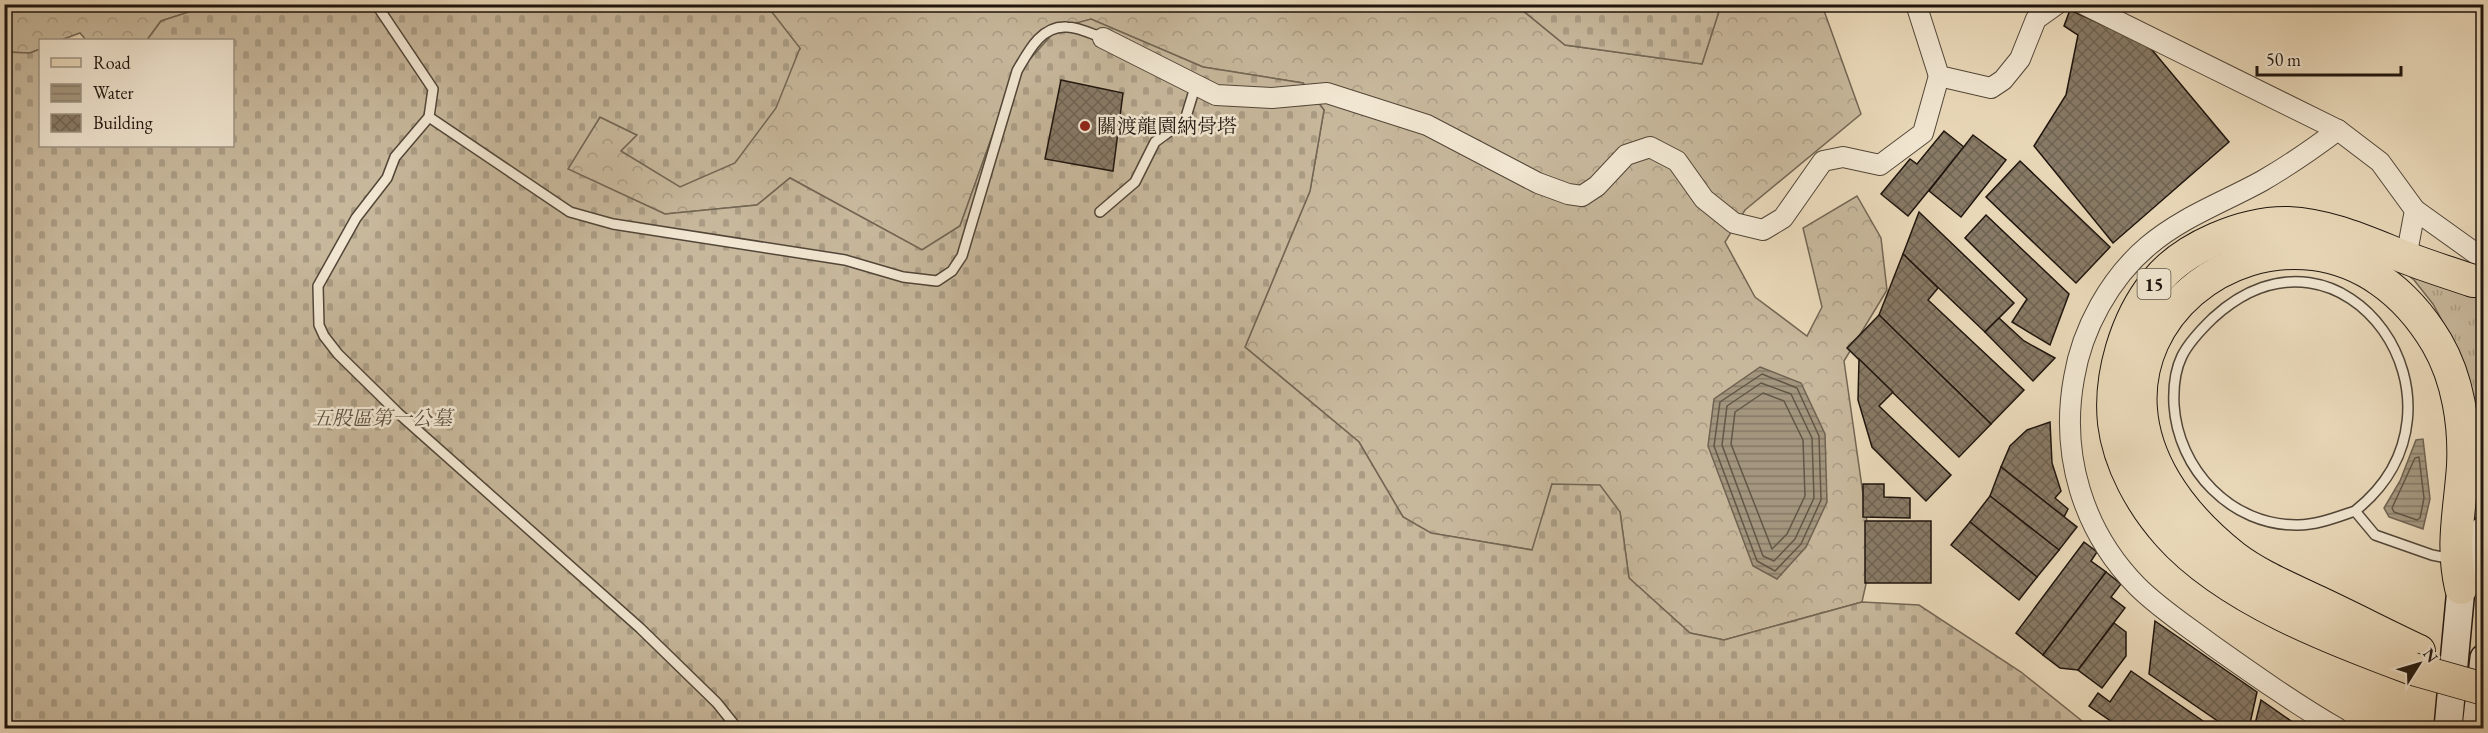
<svg xmlns="http://www.w3.org/2000/svg" width="2488" height="733" font-family="'EB Garamond','Noto Serif TC',serif">
  <defs>
    <pattern id="grass-tufts" width="24" height="20" patternUnits="userSpaceOnUse" patternTransform="scale(1.5)"><rect width="24" height="20" fill="#c7b79b"/><path d="M3 7l-1-3M5 7V3M7 7l1-3M15 17l-1-3M17 17v-4M19 17l1-3" fill="none" stroke="#aa9c84"/></pattern>
    <pattern id="forest-crowns" width="20" height="18" patternUnits="userSpaceOnUse" patternTransform="scale(1.5)"><rect width="20" height="18" fill="#c7b79b"/><path d="M2 6a3 3 0 1 1 6 0M12 15a3 3 0 1 1 6 0" fill="none" stroke="#aa9c84"/></pattern>
    <pattern id="cemetery-stones" width="16" height="16" patternUnits="userSpaceOnUse" patternTransform="scale(1.5)"><rect width="16" height="16" fill="#c7b79b"/><path d="M2 7V4a2 2 0 0 1 4 0v3zM10 15v-3a2 2 0 0 1 4 0v3z" fill="#aa9c84"/></pattern>
    <pattern id="water-rules" width="6" height="5" patternUnits="userSpaceOnUse" patternTransform="scale(1.5)"><rect width="6" height="5" fill="#a4967e"/><path d="M0 2.5h6" fill="none" stroke="#857966"/></pattern>
    <pattern id="building-cross-hatch" width="8" height="8" patternUnits="userSpaceOnUse" patternTransform="scale(1.5)"><rect width="8" height="8" fill="#887a66"/><path d="M0 0l8 8M0 8l8-8" fill="none" stroke="#6f6352"/></pattern>
  </defs>
  <rect width="100%" height="100%" fill="#e9d8b8"/>
  <filter id="stains"><feTurbulence type="fractalNoise" baseFrequency=".00333" numOctaves="4"/><feColorMatrix values="0 0 0 0 .2 0 0 0 0 .09 0 0 0 0 .02 0 0 0 .5 -.17"/></filter>
  <radialGradient id="worn" r=".72"><stop offset=".6" stop-color="#630" stop-opacity="0"/><stop offset="1" stop-color="#630" stop-opacity=".3"/></radialGradient>
  <path fill="url(#grass-tufts)" stroke="#736654" stroke-width="1.5" d="M2391,261l92,27 1,170 -10,32 -22,-151 -19,-35 -19,-24z"/>
  <g fill="url(#forest-crowns)" stroke="#736654" stroke-width="1.5">
    <path d="M4,5h209l-52,16 -14,19h-61l-6,-7 -19,7h-21v9l-10,4 -25,-1z"/>
    <path d="M771,5h745l49,40 137,19 19,-59h101l39,109 -116,96 -20,32 30,55 52,39 15,-29 -19,-79 54,-32 24,42 6,52 -43,71 28,196 -10,45 -138,38 -34,-7 -61,-55 -9,-66 -68,-28 -19,66 -103,-17 -27,-16 -44,-75 -114,-95 65,-156 14,-81 -21,-27 -100,-16 -112,-48 -78,59 -53,148 -38,24 -132,-72 -33,27 -92,9 -98,-45 33,-52 37,18 -16,16 179,-102 -29,-38z"/>
  </g>
  <g fill="url(#cemetery-stones)" stroke="#736654" stroke-width="1.5">
    <path d="M213,4l558,1v6l29,37 -24,60 -41,55 -55,24 -59,-36 16,-16 -37,-18 -32,52 97,45 92,-9 33,-27 132,72 38,-24 53,-148 45,-50 33,-9 112,48 100,16 21,27 -14,81 -65,156 114,95 44,75 28,16 101,17 20,-66 48,1 20,27 9,66 61,55 34,7 138,-38 57,3 102,67 61,49 4,7h-2081l-1,-676 26,1 10,-4v97h192v-106h-85l14,-19z"/>
    <path d="M1516,5h205l-19,59 -137,-19z"/>
  </g>
  <g fill="url(#water-rules)" stroke="#6f6251" stroke-width="1.5">
    <path d="M1760,367l41,16 24,51 2,68 -21,45 -29,32 -24,-13 -45,-120 6,-47z"/>
    <path d="M2423,439l7,60 -7,30 -34,-12 -5,-9 16,-27 16,-41z"/>
  </g>
  <g fill="none" stroke-linecap="round" stroke-linejoin="round">
    <g stroke="#625646" stroke-width="1.5">
      <path d="M1762,374l35,14 22,48 2,64 -20,44 -26,27 -18,-10 -43,-115 6,-44z"/>
      <path d="M1761,383l30,11 21,44 2,60 -19,41 -21,22 -11,-5 -41,-111 5,-39z"/>
      <path d="M1763,393l21,8 19,39 2,56 -18,38 -15,15 -41,-105 4,-32z"/>
      <path d="M2419,457l5,41 -4,20 -3,2 -23,-8 -2,-4 23,-50z"/>
    </g>
  </g>
  <g fill="url(#building-cross-hatch)" stroke="#1f150e" stroke-width="1.5">
    <path d="M2070,10l78,35 81,97 -116,101 -79,-97 32,-51 12,-60 -14,-9z"/>
    <path d="M1061,80l62,13 -10,78 -68,-12z"/>
    <path d="M1944,131l20,16 -56,69 -27,-22 29,-35 7,5z"/>
    <path d="M1973,135l33,25 -45,57 -32,-26z"/>
    <path d="M2020,161l90,86 -34,36 -90,-86z"/>
    <path d="M1919,212l95,91 -29,29 -82,-78z"/>
    <path d="M1986,215l83,79 -19,51 -38,-23 15,-23 -62,-61z"/>
    <path d="M1903,254l35,34 -10,12 96,90 -33,34 -112,-109z"/>
    <path d="M1879,315l112,109 -32,33 -112,-109z"/>
    <path d="M1999,318l25,23 31,17 -22,23 -48,-49z"/>
    <path d="M1859,359l34,33 -14,14 72,69 -25,26 -54,-54 -14,-47z"/>
    <path d="M2050,422l2,41 9,28 -6,7 13,11 -4,8 -63,-50 9,-21 17,-16z"/>
    <path d="M2001,467l76,60 -18,23 -69,-54z"/>
    <path d="M1863,484h21v13l26,1v20l-47,-1z"/>
    <path d="M1990,496l69,54 -22,27 -67,-55z"/>
    <rect x="1865" y="521" width="66" height="62"/>
    <path d="M1970,522l67,55 -18,23 -68,-55z"/>
    <path d="M2084,542l13,10 -6,9 15,11 -63,83 -27,-22z"/>
    <path d="M2106,572l15,12 -10,13 14,11 -47,62 -18,-2 -17,-13z"/>
    <path d="M2155,621l102,71 -8,36h-21l-79,-54z"/>
    <path d="M2114,623l12,9v24l-24,32 -24,-18z"/>
    <path d="M2131,671l82,57h-92l-32,-22 9,-13 12,9z"/>
    <path d="M2261,700l40,28h-47z"/>
  </g>
  <g fill="none" stroke-linecap="round" stroke-linejoin="round">
    <defs>
      <g id="lane">
        <path d="M376,4l57,85 -4,28 -34,40 -8,21 -31,40 -38,68 1,39 5,11 14,18 60,59 242,215 77,75 20,25"/>
        <path d="M429,117l141,95 43,12 232,36 58,17 34,4 15,-10 10,-15 55,-185c11,-19 24,-46 50,-44 11,0 25,7 36,11"/>
        <path d="M1100,212l35,-30 20,-40 30,-22 11,-36"/>
        <path d="M2355,511c-18,6 -38,14 -57,14 -67,1 -120,-56 -124,-120 -2,-42 10,-59 39,-87 131,-120 275,88 142,193l20,24 57,20 20,4"/>
      </g>
      <g id="street">
        <path d="M1916,4l23,72 52,12 12,-8 17,-21 16,-40 21,-15"/>
        <path d="M2083,4l255,126 42,32 35,48 -9,48"/>
        <path d="M1103,38l113,57 56,3 55,-5 100,32 111,58 30,11 14,2 15,-10 29,-31 24,-8 27,14 27,38 30,24 29,7 20,-12 40,-57 20,-4 37,8 43,-32 16,-57"/>
        <path d="M2415,210l60,43 9,3"/>
        <path d="M2337,728c-43,-25 -84,-54 -125,-83 -25,-19 -52,-36 -75,-59 -54,-55 -77,-131 -63,-208 8,-49 36,-100 74,-132 34,-29 76,-44 114,-65 26,-15 52,-33 76,-51"/>
      </g>
      <g id="secondary">
        <path d="M2448,728l13,-140 17,-38 6,-20"/>
        <path d="M2476,728l8,-70"/>
      </g>
      <g id="primary">
        <path d="M2419,651c-34,-16 -67,-33 -101,-49 -29,-14 -59,-26 -84,-45 -252,-200 71,-437 203,-214 21,36 28,82 26,123 -3,44 -12,78 -2,122"/>
        <path d="M2413,669c-79,-29 -187,-70 -244,-134 -27,-30 -50,-71 -55,-112 -5,-47 12,-104 41,-140 28,-36 89,-61 133,-60 42,2 78,19 116,34 23,9 46,16 69,24l11,-1"/>
      </g>
    </defs>
    <use href="#lane" stroke="#524638" stroke-width="12"/>
    <use href="#street" stroke="#524638" stroke-width="22"/>
    <use href="#secondary" stroke="#1f150e" stroke-width="30"/>
    <use href="#primary" stroke="#1f150e" stroke-width="34"/>
    <use href="#lane" stroke="#f1e6d1" stroke-width="9"/>
    <use href="#street" stroke="#f1e6d1" stroke-width="20"/>
    <use href="#secondary" stroke="#f1e6d1" stroke-width="27"/>
    <use href="#primary" stroke="#e9d8b8" stroke-width="32"/>
    <defs>
      <path id="primary-bridge" d="M2413,669l71,20"/>
    </defs>
    <use href="#primary-bridge" stroke="#1f150e" stroke-width="34" stroke-linecap="butt"/>
    <use href="#primary-bridge" stroke="#e9d8b8" stroke-width="32"/>
  </g>
  <circle fill="#8f2418" stroke="#f1e6d1" stroke-width="2" cx="1085" cy="126" r="6"/>
  <g text-anchor="middle" dominant-baseline="central" stroke-width="5" stroke-linejoin="round" paint-order="stroke">
    <rect fill="#f1e6d1" stroke="#5e5448" stroke-width="1.5" x="2137.5" y="269" width="33" height="30" rx="4.5"/>
    <g font-size="18" font-weight="bold" fill="#1f150e">
      <text x="2154" y="284">15</text>
    </g>
    <g font-size="20" fill="#1f150e" stroke="#f1e6d1" text-anchor="start">
      <text x="1097" y="126">關渡龍園納骨塔</text>
    </g>
    <g font-size="20" font-style="italic" fill="#5a4e3f" stroke="#f1e6d1">
      <text x="382" y="418">五股區第一公墓</text>
    </g>
  </g>
  <rect width="2488" height="733" fill="none" stroke="#e9d8b8" stroke-width="24"/>
  <rect x="6" y="6" width="2476" height="721" fill="none" stroke="#1f150e" stroke-width="3"/>
  <rect x="12" y="12" width="2464" height="709" fill="none" stroke="#1f150e" stroke-width="1.5"/>
  <rect x="39" y="39" width="195" height="108" fill="#f1e6d1" stroke="#9d9283" stroke-width="1.5"/>
  <rect x="51" y="58" width="30" height="9" fill="#e9d8b8" stroke="#9d9283" stroke-width="1.5"/>
  <text x="93" y="69" font-size="18" fill="#1f150e">Road</text>
  <rect x="51" y="84" width="30" height="18" fill="url(#water-rules)" stroke="#9d9283" stroke-width="1.5"/>
  <text x="93" y="99" font-size="18" fill="#1f150e">Water</text>
  <rect x="51" y="114" width="30" height="18" fill="url(#building-cross-hatch)" stroke="#9d9283" stroke-width="1.5"/>
  <text x="93" y="129" font-size="18" fill="#1f150e">Building</text>
  <g transform="translate(2419 664) rotate(53)" stroke="#f1e6d1" stroke-width="4.5" paint-order="stroke">
  <path d="M0-4.5L10 22L0 15L-10 22Z" fill="#1f150e"/>
  <text y="-9" font-size="16" font-weight="bold" text-anchor="middle" fill="#1f150e">N</text>
  </g>
  <path d="M2257 66v9h144v-9" fill="none" stroke="#1f150e" stroke-width="3"/>
  <text x="2266" y="66" font-size="18" fill="#1f150e" stroke="#f1e6d1" stroke-width="4.5" paint-order="stroke">50 m</text>
  <rect width="100%" height="100%" filter="url(#stains)"/>
  <rect width="100%" height="100%" fill="url(#worn)"/>
</svg>
